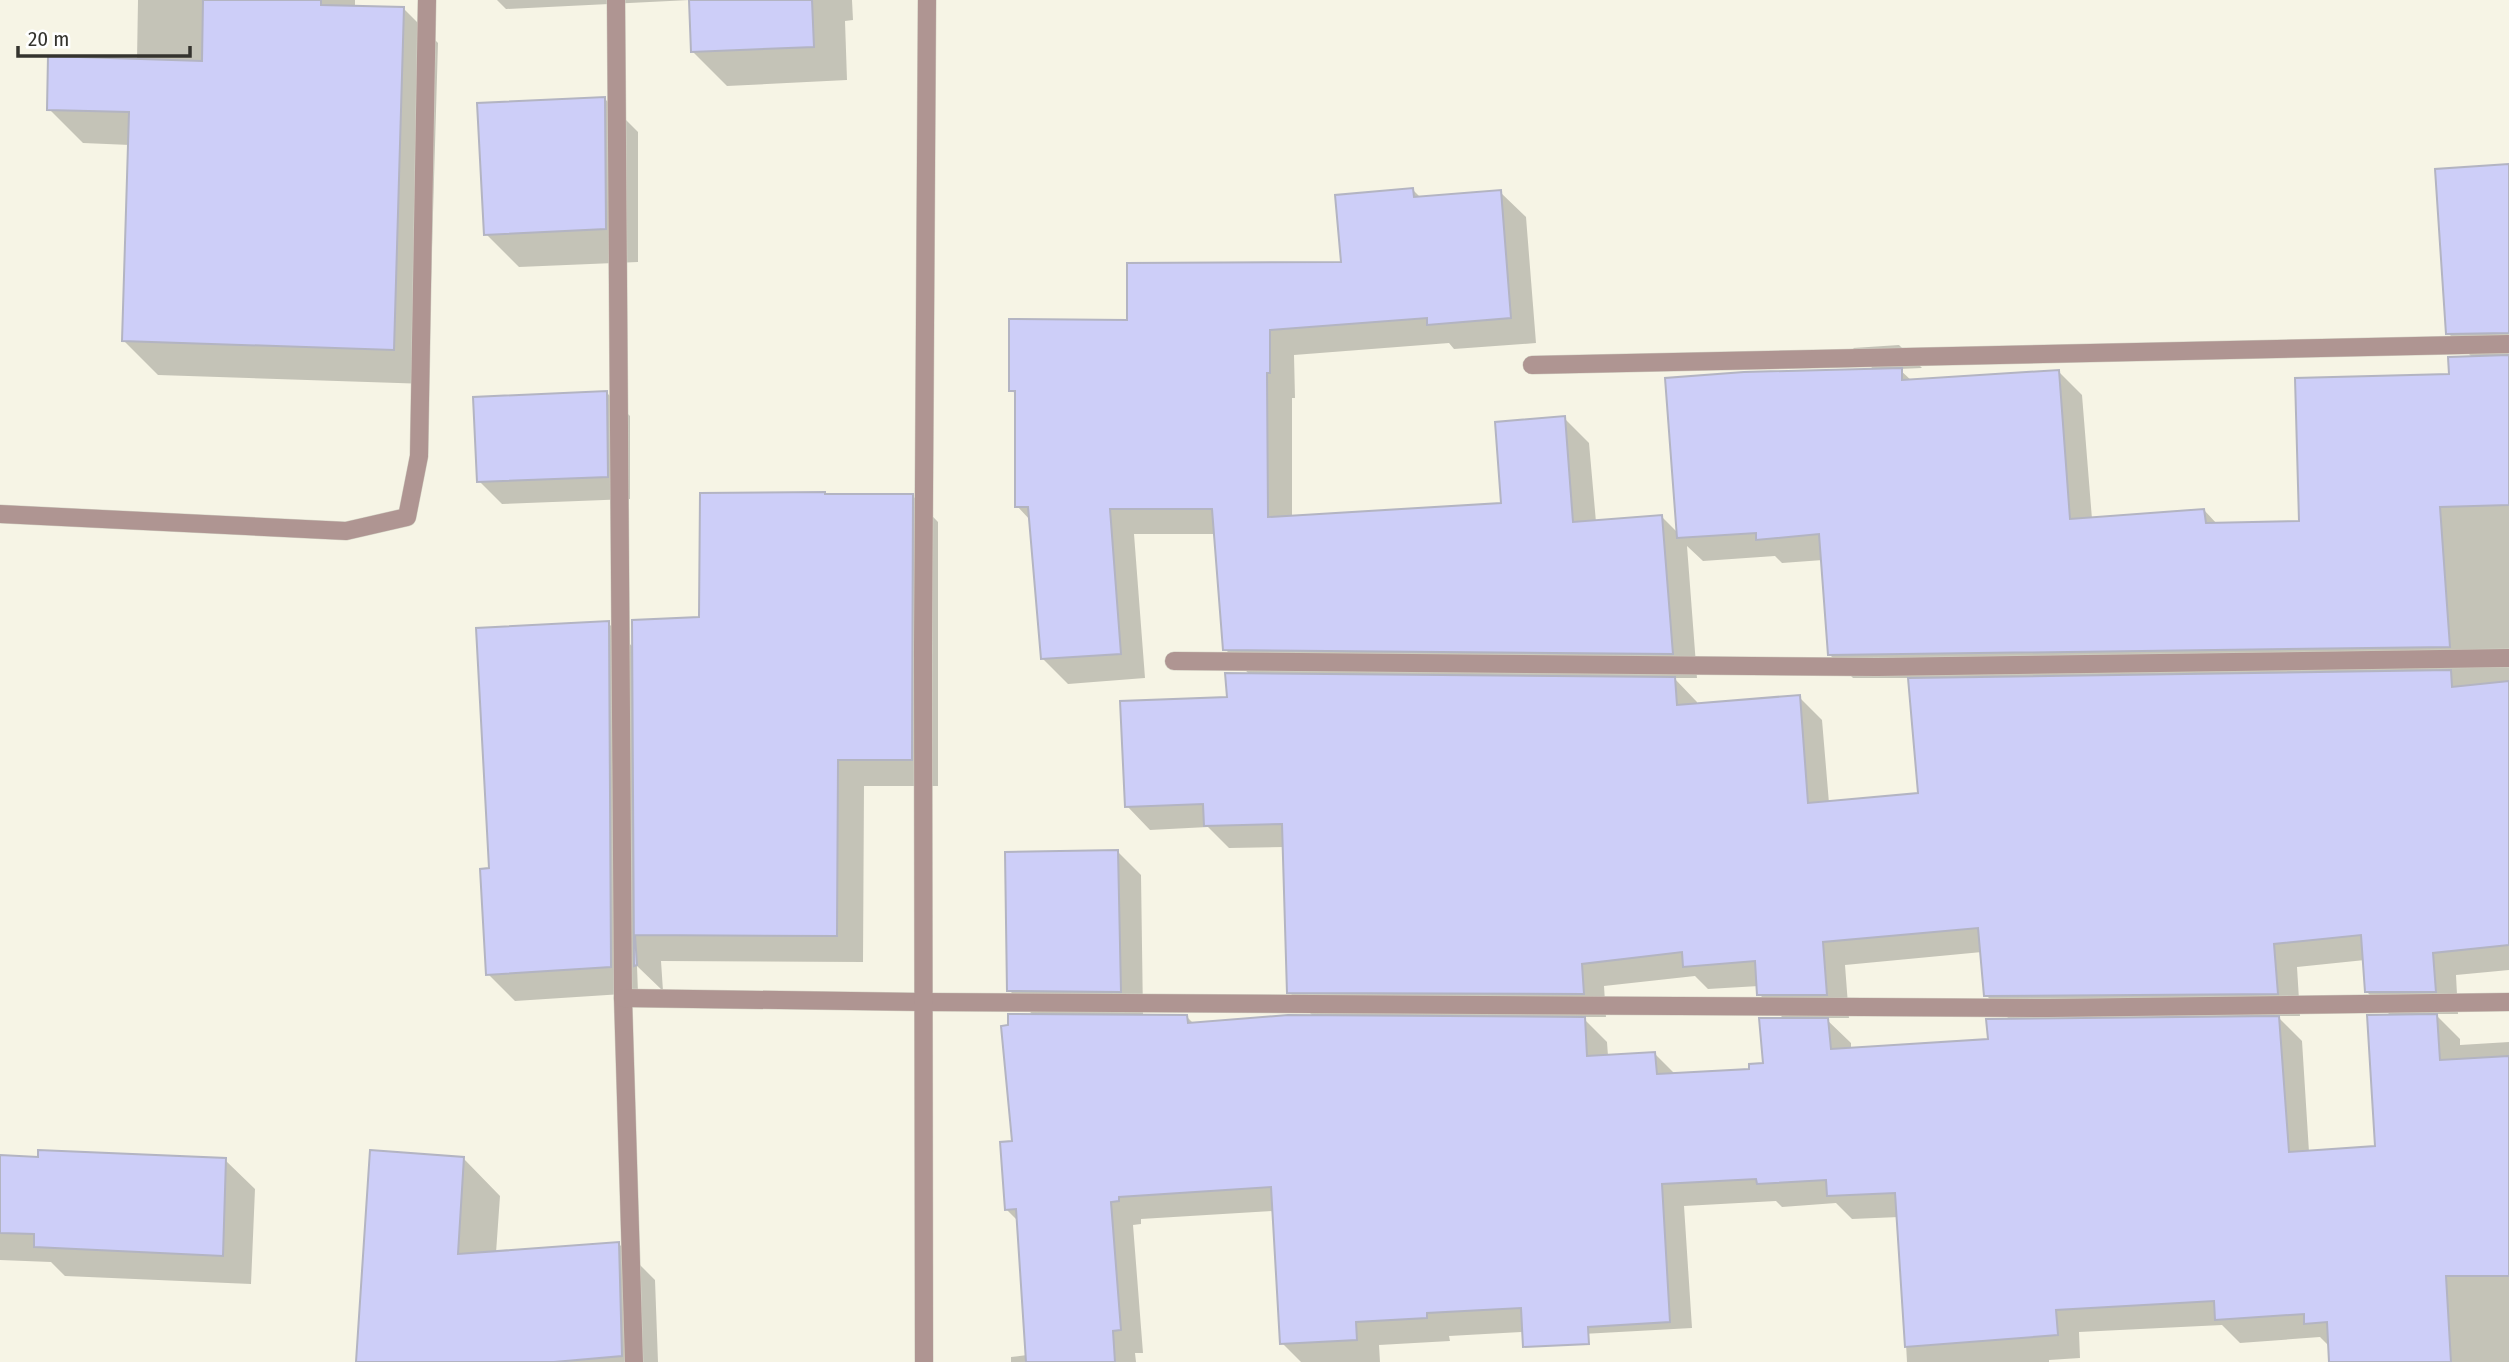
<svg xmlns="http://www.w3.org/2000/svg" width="2509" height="1362" font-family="'Fira Sans Condensed',sans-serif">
  <rect width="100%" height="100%" fill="#f6f4e5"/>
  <g fill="#0003" fill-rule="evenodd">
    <path d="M138,0h217v8l49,1 34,34 -10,341 -270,-9 -34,-34 6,-196 -47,-2 -34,-34 88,-49z"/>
    <path d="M497,0h355l1,20 -8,1 2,59 -120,6 -34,-34 -3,-52 -184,9z"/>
    <path d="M605,99l33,33v130l-119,5 -33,-33z"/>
    <path d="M2509,166v804l-53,5 2,39h-23l25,25v6l49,-3v320h-95l-85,-16 -9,-9 -80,6 -18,-18 -143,7 1,26 -31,2v2h-142l-8,-145 -47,2 -16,-16 -54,4 -6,-6 -92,5 8,122 -146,8 -5,-5 -92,5 1,5 -71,4 1,17h-79l-19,-19 -8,-132 -133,8v5l-8,1 10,128h-8l1,9h-125v-5l16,-2 -9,-134 -12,-12 28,-193 -25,-26 109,-138 23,23 2,141 44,1 8,8 119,-8 -25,-25 -5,-145 -55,1 -21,-21 -58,3 -23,-24 123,-131 -25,-26 -9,-115h-82l11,144 -77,6 -25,-25 -12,-138 -14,-15v-111l-6,-5 118,-69 214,-57 70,-74 8,8 79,-6 26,25 10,126 -82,6 -5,-6 -155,12 1,43h-3v119l211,-12 61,-87 25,25 7,79 66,-5 17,17 196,-163 -22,-23 46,-3 23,23 -23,1 13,12 146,-10 24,24 10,124 112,-9 14,15 83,-3 150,-146 22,-18 -25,-25zM1687,546l16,15 72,-5 7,7 41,-3 6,94 24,24h57l10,116 -91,9 -7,-83 -23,-23 -102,8v-3l-23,-24h23zM1982,952l4,43 25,26 -21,19 -139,10v-7l-26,-25h24l-4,-53zM2365,960l2,32 25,25 -15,130 -68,5 -7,-111 -25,-25h23l-3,-49zM1695,976l13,13 51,-3v8l26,26 -21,44 -13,7 -75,4 -21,-21 -47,2 -1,-14 -25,-25h24l-2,-31z"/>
    <path d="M607,393l23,23v83l-128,5 -23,-23z"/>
    <path d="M912,495l26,27v264h-74l-1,176 -202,-1 2,30 -26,-25 1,27 -123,8 -27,-27 3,-104 117,-247 26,25 67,-30z"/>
    <path d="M0,1157l225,3 30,29 -4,95 -186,-8 -14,-14 -51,-2z"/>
    <path d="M464,1159l36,37 -4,57 122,-10 37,37 3,82h-301z"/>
  </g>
  <g fill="#cdcef8" stroke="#b3b4c2" stroke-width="2">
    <path d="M203,0h118v5l83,2 -10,343 -272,-9 7,-229 -82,-2 1,-54 154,5z"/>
    <path d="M689,0h123l2,47 -123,5z"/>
    <path d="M605,97l1,132 -122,6 -7,-132z"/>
    <path d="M2509,164v169l-63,1 -11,-165z"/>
    <path d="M1413,188l1,9 87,-7 10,128 -84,7v-7l-157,12v43h-3l1,144 233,-14 -6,-81 70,-6 8,106 89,-7 11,139 -450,-4 -11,-141h-102l11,145 -80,5 -13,-152h-13v-116h-6v-72l118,1v-57l214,-1 -6,-67z"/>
    <path d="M2509,355v150l-69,2 10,140 -622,8 -9,-121 -63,6v-7l-79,5 -12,-160 79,-6 158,-4v12l157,-10 11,149 134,-10 2,14 93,-2 -4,-143 154,-4 -1,-17z"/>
    <path d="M607,391l1,86 -131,5 -4,-85z"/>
    <path d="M825,492v2h88l-1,266h-74l-1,176 -202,-1 2,30 -3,1 -2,-346 67,-3 1,-124z"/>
    <path d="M609,621l2,346 -125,8 -6,-106 9,-1 -13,-240z"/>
    <path d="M2451,670l1,17 57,-6v264l-76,8 3,39h-71l-4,-57 -87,9 4,50 -294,2 -6,-68 -155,14 4,53h-70l-2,-34 -72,6 -1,-15 -100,12 2,30 -297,-1 -5,-169 -78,2 -1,-22 -78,3 -5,-106 107,-4 -2,-24 450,4 2,28 123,-10 8,108 110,-10 -10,-115z"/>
    <path d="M1118,850l3,142 -114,-1 -2,-139z"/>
    <path d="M1008,1014l179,1 1,8 100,-8 297,2 2,39 68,-4 2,22 92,-5v-5l14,-1 -4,-45h69l3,31 157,-10 -2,-20 293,-3 10,136 86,-6 -8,-131 70,-1 3,46 69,-4v220h-63l5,86h-122l-2,-40 -23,2v-10l-89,6 -1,-19 -158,9 2,25 -153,12 -10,-154 -68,3 -1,-16 -69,4 -1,-5 -94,5 8,138 -82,5 1,17 -66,3 -2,-39 -94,5v5l-71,4 1,18 -77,4 -9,-157 -152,10v4l-8,1 10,128 -8,1 2,31h-89l-10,-153 -11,1 -5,-68 12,-1 -11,-115 7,-1z"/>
    <path d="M38,1150l188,8 -3,98 -189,-9v-13l-34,-1v-78l38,2z"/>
    <path d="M370,1150l94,7 -6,97 161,-12 3,114 -68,6h-198z"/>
  </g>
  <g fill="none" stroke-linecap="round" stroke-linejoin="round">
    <defs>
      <path id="lane" d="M0,514l346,17 61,-14 12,-61 8,-456"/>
      <g id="street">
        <path d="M616,0l7,998 11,364"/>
        <path d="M1532,365l977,-21"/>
        <path d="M1174,661l703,6 632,-9"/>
        <path d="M623,998l299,4 1127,6 460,-6"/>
        <path d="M924,1362l-1,-714 4,-648"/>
      </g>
    </defs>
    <use href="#lane" stroke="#d3d1c4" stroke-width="19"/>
    <use href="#street" stroke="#d3d1c4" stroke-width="19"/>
    <use href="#lane" stroke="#af9592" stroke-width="18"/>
    <use href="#street" stroke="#af9592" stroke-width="18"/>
  </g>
  <path d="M18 46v10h172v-10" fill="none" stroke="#34332e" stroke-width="3.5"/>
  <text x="28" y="46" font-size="21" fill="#34332e" stroke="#ffffff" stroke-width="5" paint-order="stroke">20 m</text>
</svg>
